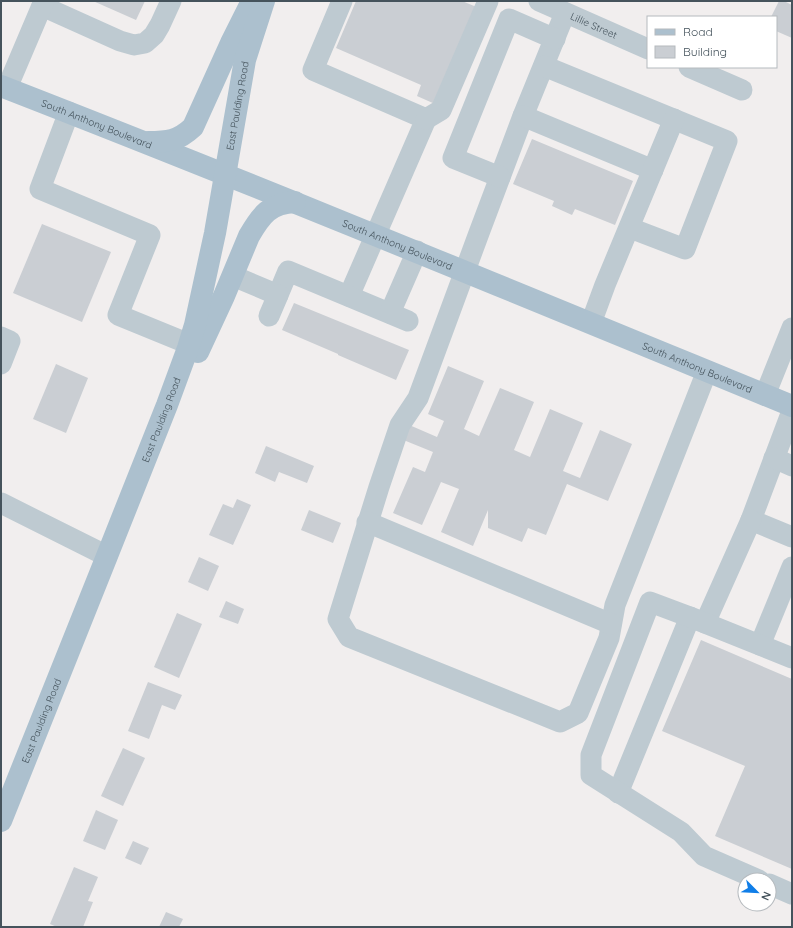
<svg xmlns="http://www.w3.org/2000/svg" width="793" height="928" font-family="Quicksand,sans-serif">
  <rect width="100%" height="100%" fill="#f1eeee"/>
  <g fill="#caced3">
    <path d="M93,1h52l-9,19z"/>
    <path d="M356,1h106l17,7 -44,96 -18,-8 4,-11 -85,-37z"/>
    <path d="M779,1h5l8,4v33l-16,-7v-14h-5z"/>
    <path d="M532,139l101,42 -18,44 -40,-16 -3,6 -20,-9 2,-5 -41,-17z"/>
    <path d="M42,224l69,28 -29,70 -69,-29z"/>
    <path d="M294,303l115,47 -13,30 -58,-25v-1l-56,-24z"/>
    <path d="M56,364l32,14 -22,55 -33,-14z"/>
    <path d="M448,366l36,15 -20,48 15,7 21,-48 34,14 -20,48 16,7 20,-48 33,14 -20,48 17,7 20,-48 32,14 -24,57 -41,-17 -21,51 -18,-7 -6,14 -34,-14v-18l-15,36 -32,-14 18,-43 -18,-7 -19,43 -29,-12 20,-46 12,5 8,-20 -32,-13 6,-15 30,13 7,-16 -16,-7z"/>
    <path d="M266,446l48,20 -7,17 -28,-11 -4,10 -20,-9z"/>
    <path d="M237,499l14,6 -18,40 -24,-10 14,-31 10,4z"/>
    <path d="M309,510l32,13 -8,20 -32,-13z"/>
    <path d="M199,557l20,9 -11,25 -20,-9z"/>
    <path d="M226,601l18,8 -6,15 -19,-7z"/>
    <path d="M177,613l25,11 -23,54 -25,-11z"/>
    <path d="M701,640l91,39v190l-77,-33 30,-70 -83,-35z"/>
    <path d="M148,682l34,13 -7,15 -13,-5 -13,34 -21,-8z"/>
    <path d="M123,748l22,10 -22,48 -22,-10z"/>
    <path d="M96,810l22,10 -13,30 -22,-9z"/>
    <path d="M133,841l16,7 -8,17 -16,-7z"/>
    <path d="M74,867l24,10 -10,24 5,1 -10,25h-26l-7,-3z"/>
    <path d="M166,912l17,7 -4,8h-20z"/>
  </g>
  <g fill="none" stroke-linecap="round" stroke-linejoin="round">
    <g stroke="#becad1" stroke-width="21">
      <path d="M342,1l-29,69 113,49 -77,177"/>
      <path id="s1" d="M539,1l109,48"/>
      <path d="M42,6l78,35 14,4 11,-2 9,-8 6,-10 11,-24"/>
      <path d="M565,13l-42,103 -44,117 -61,165 -18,27 -21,62 -41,132 11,18 211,85 18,-9 31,-75 6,-33 92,-234"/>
      <path d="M544,66l183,75 -42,108 -55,-21"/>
      <path d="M689,67l53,23"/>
      <path d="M7,88l37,-87"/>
      <path d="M69,112l-29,77 110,46 -32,80 71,29"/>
      <path d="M523,116l130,54"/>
      <path d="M426,119l15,-9 47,-109"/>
      <path d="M500,177l-47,-19 56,-139 46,20"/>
      <path d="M233,276l45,19 10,-24 120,50"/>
      <path d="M390,313l27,-62"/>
      <path d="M269,316l9,-21"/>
      <path d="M591,323l14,-38 69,-166"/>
      <path d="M1,337l9,4 -9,23"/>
      <path d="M765,395l27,-67"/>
      <path d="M792,411l-41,109 41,17"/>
      <path d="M774,458l18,8"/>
      <path d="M1,503l106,53"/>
      <path d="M367,522l244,102"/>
      <path d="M705,623l46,-103"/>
      <path d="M760,645l32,-78"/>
      <path d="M618,793l72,-176"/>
      <path d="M759,880l-55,-24 -23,-24 -90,-57v-20l59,-153 40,15 102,41"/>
      <path d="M769,884l23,10"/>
    </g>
    <g stroke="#acc0ce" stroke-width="22">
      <path id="s2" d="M1,86c265,103 528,212 791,320"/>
      <path d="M148,142c20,0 30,-1 45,-15l38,-84 21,-42"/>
      <path d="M198,352l26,-56 25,-60c12,-21 21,-33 46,-34"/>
      <path id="s3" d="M1,821l106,-265 60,-151 21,-57 7,-23 20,-92 30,-173 19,-59"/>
    </g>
  </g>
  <g text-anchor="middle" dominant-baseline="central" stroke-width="3.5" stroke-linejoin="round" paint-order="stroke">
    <g font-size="10" fill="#45535c" stroke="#fff">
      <text stroke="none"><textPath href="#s1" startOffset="60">Lillie Street</textPath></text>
      <text stroke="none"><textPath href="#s3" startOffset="756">East Paulding Road</textPath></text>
      <text stroke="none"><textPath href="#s2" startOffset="103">South Anthony Boulevard</textPath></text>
      <text stroke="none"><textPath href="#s2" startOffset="427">South Anthony Boulevard</textPath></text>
      <text stroke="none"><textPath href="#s2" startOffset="751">South Anthony Boulevard</textPath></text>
      <text stroke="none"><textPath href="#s3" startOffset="432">East Paulding Road</textPath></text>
      <text stroke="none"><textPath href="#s3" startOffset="108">East Paulding Road</textPath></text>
    </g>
  </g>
  <rect width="793" height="928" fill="none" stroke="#45535c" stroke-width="4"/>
  <rect x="647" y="16" width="130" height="52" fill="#ffffff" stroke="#b5babe"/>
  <rect x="655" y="29" width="20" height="6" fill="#acc0ce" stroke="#b5babe"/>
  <text x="683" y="36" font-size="12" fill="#45535c">Road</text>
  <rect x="655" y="46" width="20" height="12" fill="#caced3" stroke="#b5babe"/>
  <text x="683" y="56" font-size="12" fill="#45535c">Building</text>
  <g transform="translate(757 892) rotate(114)"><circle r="19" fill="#ffffff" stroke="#b5babe"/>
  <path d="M0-3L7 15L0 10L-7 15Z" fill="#107ee8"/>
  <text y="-6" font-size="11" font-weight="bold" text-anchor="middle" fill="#45535c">N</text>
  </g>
</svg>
